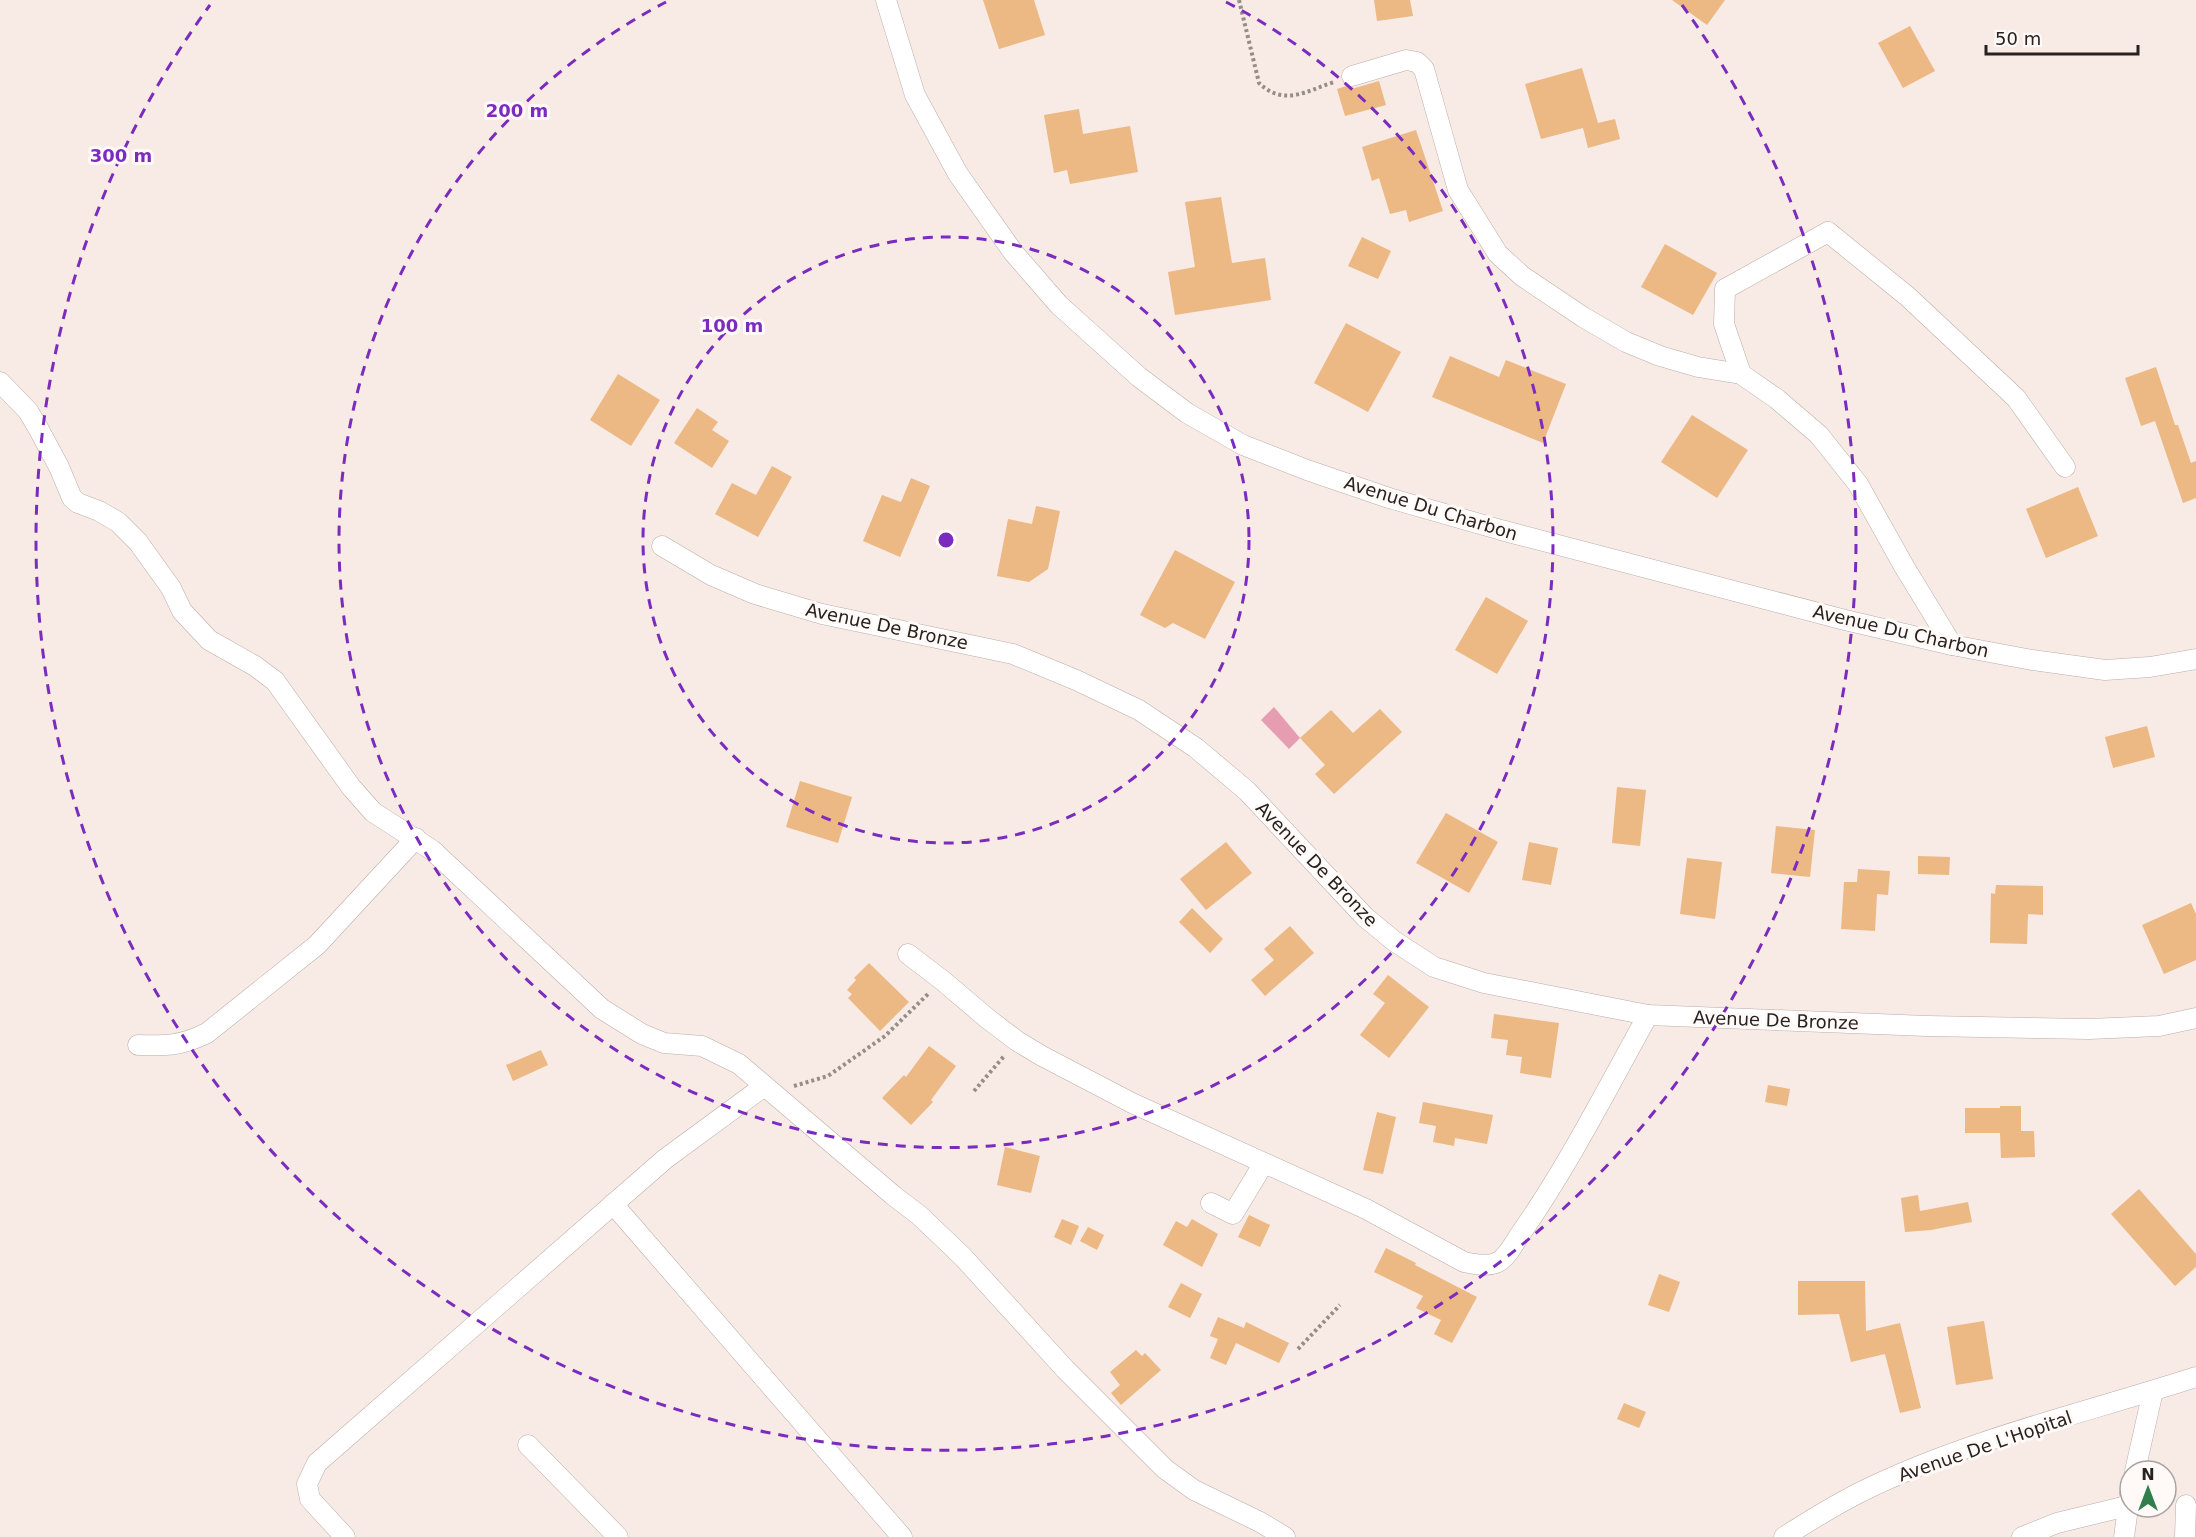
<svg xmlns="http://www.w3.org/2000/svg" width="2196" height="1537" font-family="'DejaVu Sans',sans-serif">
  <rect width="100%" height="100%" fill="#f8eae4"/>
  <path fill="#e69cb1" d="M1274,707l26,31 -11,11 -28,-29z"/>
  <g fill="#ecb883">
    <path d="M983,0h51l11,35 -46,14z"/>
    <path d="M1374,0h36l3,16 -36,5z"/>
    <path d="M1672,0h53l-18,25z"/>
    <path d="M1910,26l25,45 -32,17 -25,-45z"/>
    <path d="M1582,68l16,55 17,-4 5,20 -32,9 -5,-20 -42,11 -16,-55z"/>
    <path d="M1379,81l7,24 -41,11 -8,-27 9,-3 9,2z"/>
    <path d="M1079,109l4,25 47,-8 8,46 -68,12 -3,-14 -13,3 -10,-58z"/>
    <path d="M1416,130l27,81 -34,11 -3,-12 -16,4 -11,-36 -7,3 -10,-34z"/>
    <path d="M1221,197l11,66 33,-5 6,42 -96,15 -7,-43 27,-5 -10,-65z"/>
    <path d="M1362,237l29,14 -13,28 -30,-13z"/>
    <path d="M1665,244l52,29 -24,42 -52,-28z"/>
    <path d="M1346,323l55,29 -33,60 -54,-29z"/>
    <path d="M1450,356l49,21 7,-17 60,24 -23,59 -111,-46z"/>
    <path d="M2156,367l19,58h3l13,38 5,-2v37l-13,5 -28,-82 -14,5 -16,-48z"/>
    <path d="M618,374l42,26 -29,46 -41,-26z"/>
    <path d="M697,408l21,14 -6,8 17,11 -17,27 -38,-25z"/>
    <path d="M1692,415l56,35 -31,48 -56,-36z"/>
    <path d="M772,466l20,11 -34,60 -43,-23 17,-31 24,12z"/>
    <path d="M911,478l19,8 -30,71 -37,-16 19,-46 19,7z"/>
    <path d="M2078,487l20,49 -52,22 -20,-49z"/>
    <path d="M1036,506l24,5 -12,58 -19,13 -32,-6 11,-57 24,5z"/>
    <path d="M1175,550l60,32 -30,57 -32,-16 -8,5 -25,-13z"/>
    <path d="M1486,597l42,24 -31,53 -42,-24z"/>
    <path d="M1380,709l22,23 -68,62 -19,-20 10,-9 -25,-27 31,-28 22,23z"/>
    <path d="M2147,726l8,31 -42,11 -8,-31z"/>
    <path d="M800,781l52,16 -14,46 -52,-16z"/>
    <path d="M1617,787l29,3 -6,56 -28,-3z"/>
    <path d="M1446,813l52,29 -29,51 -53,-30z"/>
    <path d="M1776,826l39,4 -5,47 -39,-4z"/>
    <path d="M1226,842l26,31 -46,37 -26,-31z"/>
    <path d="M1529,842l29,6 -7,37 -29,-5z"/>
    <path d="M1918,856l32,1 -1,18 -31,-1z"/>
    <path d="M1687,858l35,4 -7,57 -35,-5z"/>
    <path d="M1858,869l32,2 -2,24 -11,-1 -2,37 -34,-2 3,-47h13z"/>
    <path d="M1996,885l47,1v29l-15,-1 -1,30 -37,-1 1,-50 4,1z"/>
    <path d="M2191,903l5,11v46l-32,14 -22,-49z"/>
    <path d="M1192,908l31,31 -13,14 -31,-31z"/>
    <path d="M1290,926l24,27 -49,43 -14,-16 23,-20 -10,-11z"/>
    <path d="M869,963l40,39 -29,29 -32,-33 4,-4 -5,-4 9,-10 -2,-2z"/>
    <path d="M1388,975l41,32 -40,51 -29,-23 25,-32 -12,-9z"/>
    <path d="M1494,1014l65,9 -8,55 -31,-5 2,-16 -16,-2 2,-15 -17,-2z"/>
    <path d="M929,1046l27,20 -25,34 2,2 -22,23 -29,-27 22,-23 2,2z"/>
    <path d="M541,1050l7,15 -35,16 -7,-16z"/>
    <path d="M1768,1085l22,4 -3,17 -22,-4z"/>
    <path d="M1423,1102l70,13 -6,29 -32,-6 -1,8 -21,-4 3,-16 -17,-3z"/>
    <path d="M2000,1106h21v25h13l1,26 -34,1 -1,-25h-35v-25h35z"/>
    <path d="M1377,1112l19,5 -13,57 -20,-4z"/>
    <path d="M1005,1147l35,9 -9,37 -34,-8z"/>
    <path d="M2139,1189l57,65v13l-21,19 -64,-72z"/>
    <path d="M1918,1195l2,16 48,-9 4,20 -41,8 -26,2 -4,-34z"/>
    <path d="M1249,1215l21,10 -10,22 -22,-10z"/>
    <path d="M1062,1219l17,7 -8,19 -17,-8z"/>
    <path d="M1192,1219l26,15 -16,33 -39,-22 13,-24 11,6z"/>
    <path d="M1088,1227l16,8 -7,15 -17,-9z"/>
    <path d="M1386,1248l30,15 -1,2 62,32 -25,46 -18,-9 7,-14 -25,-12 7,-12 -49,-24z"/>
    <path d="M1659,1274l21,8 -11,30 -21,-7z"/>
    <path d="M1798,1281h67l1,50 34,-8 21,85 -21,5 -15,-59 -34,8 -12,-48 -41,1z"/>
    <path d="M1181,1283l21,11 -12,24 -22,-11z"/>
    <path d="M1218,1317l26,11 2,-6 43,21 -10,20 -43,-20 -10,22 -16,-7 8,-19 -8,-3z"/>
    <path d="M1984,1321l9,58 -37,6 -9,-58z"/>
    <path d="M1136,1350l6,6 3,-3 16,17 -40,35 -10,-12 9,-8 -10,-13z"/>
    <path d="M1624,1403l22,9 -7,16 -22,-9z"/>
  </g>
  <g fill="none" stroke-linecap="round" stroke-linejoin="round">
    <defs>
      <g id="street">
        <path d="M886,0l29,95 43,79 55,78 46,53 80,72 48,36 56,32 64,25 82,28 112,32 344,90 107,25 80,15 73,10 45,-3 46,-8"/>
        <path d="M1352,76l54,-16 11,2 7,7 34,121 40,64 24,22 61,41 43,25 34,14 38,11 43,7 36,25 42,36 39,49 47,84 47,77"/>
        <path d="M1741,374l-17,-50 1,-35 103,-57 79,64 109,102 49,69"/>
        <path d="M0,382l28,29 9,15 22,41 13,31 6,5 21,8 19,11 20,20 33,46 11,23 27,29 46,26 20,15 76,106 22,25 59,38 170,159 40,25 22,9 38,3 37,18 155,132 25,19 44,42 102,112 100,100 29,21 66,32 25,15"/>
        <path d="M662,546l49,29 44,19 67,20 191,40 63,26 63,30 57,38 51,43 118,126 29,24 40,26 50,16 164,32 279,11 162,3 70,-3 37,-8"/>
        <path d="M908,954l34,26 46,39 29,22 25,15 90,47 234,106 98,53c10,2 22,5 32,1 10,-4 17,-18 23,-27 49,-70 88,-147 129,-221"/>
        <path d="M138,1045c28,1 43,1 69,-12l110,-88 99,-107"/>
        <path d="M1211,1203l22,11 31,-51"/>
        <path d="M613,1204l289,333"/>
        <path d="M528,1445l90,92"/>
        <path d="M2135,1471l18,-80"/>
        <path d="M345,1537l-35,-38 -3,-15 10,-21 348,-304 98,-72"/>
        <path d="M1784,1537c28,-18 57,-36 87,-50 103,-49 217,-75 325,-110"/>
        <path d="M2022,1537l35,-14 70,-17"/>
        <path d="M2124,1537l6,-44"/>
        <path d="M2185,1537l1,-32"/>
      </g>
    </defs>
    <use href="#street" stroke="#baada8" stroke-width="21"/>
    <g stroke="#968d88" stroke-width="4" stroke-dasharray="3 3" stroke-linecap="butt">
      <path d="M1239,0l20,83c25,24 47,8 75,-1"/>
      <path d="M794,1086l34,-10 57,-40 44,-43"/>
      <path d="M974,1091l31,-36"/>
      <path d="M1298,1349l42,-44"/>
    </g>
    <use href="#street" stroke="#fff" stroke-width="20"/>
  </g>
  <g fill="none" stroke="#7b2cbf" stroke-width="3" stroke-dasharray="10 8">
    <circle cx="946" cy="540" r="303"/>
    <path d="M1226 2A607 607 0 1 1 666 2"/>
    <path d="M1682 5A910 910 0 1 1 210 5"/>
  </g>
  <g text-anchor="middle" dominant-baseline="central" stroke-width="6" stroke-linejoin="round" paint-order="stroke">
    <g font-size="18" fill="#27221f" stroke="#fff9f7">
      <text transform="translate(1431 508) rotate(17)">Avenue Du Charbon</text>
      <text transform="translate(887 626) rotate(12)">Avenue De Bronze</text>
      <text transform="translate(1901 631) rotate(13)">Avenue Du Charbon</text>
      <text transform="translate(1317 864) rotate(46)">Avenue De Bronze</text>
      <text transform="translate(1776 1020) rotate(2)">Avenue De Bronze</text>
      <text transform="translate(1985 1446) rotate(-19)">Avenue De L'Hopital</text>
    </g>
  </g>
  <circle cx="946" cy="540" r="9" fill="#7b2cbf" stroke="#fff9f7" stroke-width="3"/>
  <g font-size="18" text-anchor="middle" font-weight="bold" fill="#7b2cbf" stroke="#fff9f7" stroke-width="6" stroke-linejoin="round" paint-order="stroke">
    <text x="517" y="117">200 m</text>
    <text x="121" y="162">300 m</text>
    <text x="732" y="332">100 m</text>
  </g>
  <g transform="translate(2148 1489)"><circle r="28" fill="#fff9f7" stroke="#a9a3a1" stroke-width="1.5"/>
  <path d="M0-4.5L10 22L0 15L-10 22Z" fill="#327e4d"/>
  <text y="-9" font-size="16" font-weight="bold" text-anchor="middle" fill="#27221f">N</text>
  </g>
  <path d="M1986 45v9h152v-9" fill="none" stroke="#27221f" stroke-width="3"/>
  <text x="1995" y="45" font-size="18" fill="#27221f" stroke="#fff9f7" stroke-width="4.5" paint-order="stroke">50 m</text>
</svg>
